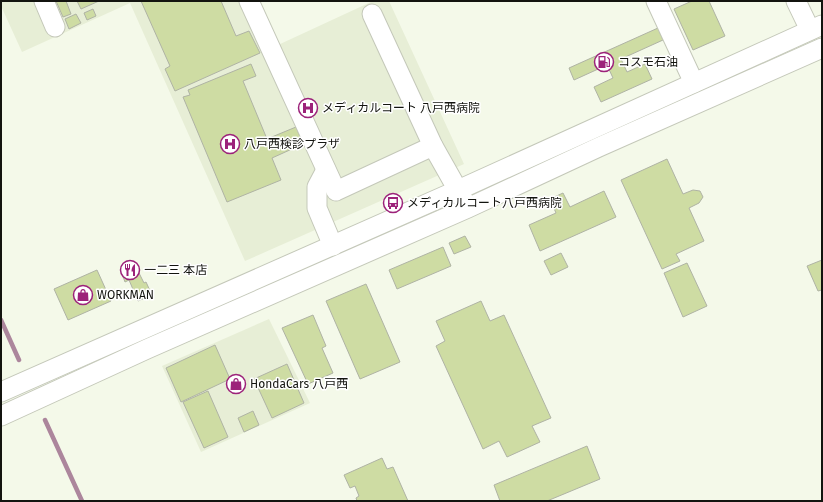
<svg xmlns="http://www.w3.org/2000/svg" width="823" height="502" font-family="'Fira Sans','Noto Sans JP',sans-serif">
  <rect width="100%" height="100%" fill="#f4f9e9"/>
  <g fill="#e7eed6">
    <path d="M1,1h257l20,44 95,-44h16l75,163 -219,97 -115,-258 -108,49 -21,-46z"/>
    <path d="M269,319l41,84 -109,49 -39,-86z"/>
  </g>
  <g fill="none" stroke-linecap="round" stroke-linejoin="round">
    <g stroke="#ac869c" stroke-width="4.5">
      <path d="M1,320l18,40"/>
      <path d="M45,420l37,81"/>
    </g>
  </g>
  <g fill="#cedca3" stroke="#afb3a4">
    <path d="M56,1h10l5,13 -8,3z"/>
    <path d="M77,1h22l-18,8z"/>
    <path d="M141,1h80l15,35 13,-5 11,22 -85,38 -10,-22 5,-3z"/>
    <path d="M692,1h17l16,35 -32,14 -19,-41z"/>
    <path d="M93,9l3,7 -9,4 -3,-7z"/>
    <path d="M76,14l5,9 -12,6 -4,-10z"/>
    <path d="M658,28l5,12 -42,19 6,13 18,-8 7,15 -51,23 -7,-15 19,-9 -6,-13 -33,15 -5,-12z"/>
    <path d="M251,64l5,12 -13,5 24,58 29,-12 7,17 -31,14 9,22 -54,22 -44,-105 7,-2 -2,-5z"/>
    <path d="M667,159l16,35 10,-4 7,1 3,6 -4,6 -10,5 15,33 -28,13 4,7 -18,8 -41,-89z"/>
    <path d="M604,191l12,26 -76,34 -11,-26 27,-12 -6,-14 13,-6 7,14z"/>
    <path d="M465,236l6,11 -17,7 -5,-11z"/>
    <path d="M443,247l8,19 -54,23 -8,-19z"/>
    <path d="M561,253l7,14 -17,8 -7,-14z"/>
    <path d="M822,260v30l-4,1 -11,-25z"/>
    <path d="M687,263l20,43 -24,11 -19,-44z"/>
    <path d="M135,265l9,18 2,-1 6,13 -14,6 -9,-21 -4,2 -4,-11z"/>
    <path d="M97,270l14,31 -43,19 -14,-31z"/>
    <path d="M366,284l34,78 -40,17 -34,-78z"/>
    <path d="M481,301l9,20 14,-6 47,103 -19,8 8,16 -33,15 -8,-16 -16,8 -47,-103 9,-5 -9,-20z"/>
    <path d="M313,315l13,31 -4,2 11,25 -25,11 -26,-56z"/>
    <path d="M215,345l15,34 -49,23 -15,-34z"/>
    <path d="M287,364l17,39 -32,15 -18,-39z"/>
    <path d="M208,391l20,46 -24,11 -21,-46z"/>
    <path d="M253,411l6,14 -15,7 -6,-14z"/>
    <path d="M587,446l13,33 -53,22h-47l-6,-16z"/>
    <path d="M382,458l5,11 6,-2 15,34h-51l-1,-3 3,-2 -4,-10 -5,2 -6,-13z"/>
  </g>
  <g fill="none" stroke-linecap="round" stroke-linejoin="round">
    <defs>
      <g id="minor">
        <path d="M44,1l11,26"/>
        <path d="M249,1l87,190 97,-45"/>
        <path d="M656,1l38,82"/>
        <path d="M796,1l14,29"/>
        <path d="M372,14l61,132 31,55"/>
        <path d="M326,170l-9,17v21l16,38"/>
        <path d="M1,392l457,-202 364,-165"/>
        <path d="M1,416l146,-67 321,-141 131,-61 223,-99"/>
      </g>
    </defs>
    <use href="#minor" stroke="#c4c8b9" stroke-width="21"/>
    <use href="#minor" stroke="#fff" stroke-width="19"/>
  </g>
  <defs>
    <symbol id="fuel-ring" viewBox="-11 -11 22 22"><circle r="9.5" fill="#fff" stroke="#9c227a" stroke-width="1.5"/><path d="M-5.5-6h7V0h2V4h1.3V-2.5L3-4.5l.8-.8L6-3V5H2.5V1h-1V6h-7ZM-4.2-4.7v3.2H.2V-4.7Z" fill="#9c227a"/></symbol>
    <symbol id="hospital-ring" viewBox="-11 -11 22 22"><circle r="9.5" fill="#fff" stroke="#9c227a" stroke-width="1.5"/><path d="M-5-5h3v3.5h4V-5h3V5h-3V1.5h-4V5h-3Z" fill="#9c227a"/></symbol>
    <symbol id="bus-ring" viewBox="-11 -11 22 22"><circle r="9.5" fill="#fff" stroke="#9c227a" stroke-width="1.5"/><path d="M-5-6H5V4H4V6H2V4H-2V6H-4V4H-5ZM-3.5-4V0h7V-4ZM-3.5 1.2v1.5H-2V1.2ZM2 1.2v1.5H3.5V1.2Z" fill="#9c227a"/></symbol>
    <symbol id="restaurant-ring" viewBox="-11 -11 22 22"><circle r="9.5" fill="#fff" stroke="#9c227a" stroke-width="1.5"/><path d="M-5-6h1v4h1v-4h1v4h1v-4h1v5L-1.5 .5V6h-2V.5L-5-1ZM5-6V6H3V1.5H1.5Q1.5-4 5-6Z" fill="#9c227a"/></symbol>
    <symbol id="shop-ring" viewBox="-11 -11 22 22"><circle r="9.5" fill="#fff" stroke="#9c227a" stroke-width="1.5"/><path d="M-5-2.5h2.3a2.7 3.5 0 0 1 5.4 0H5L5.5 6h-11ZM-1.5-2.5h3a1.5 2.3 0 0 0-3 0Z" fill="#9c227a"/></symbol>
  </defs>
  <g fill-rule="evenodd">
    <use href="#fuel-ring" x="593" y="51" width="22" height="22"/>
    <use href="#hospital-ring" x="297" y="97" width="22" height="22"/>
    <use href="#hospital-ring" x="219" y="133" width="22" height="22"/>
    <use href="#bus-ring" x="382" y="192" width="22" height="22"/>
    <use href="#restaurant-ring" x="119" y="259" width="22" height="22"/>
    <use href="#shop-ring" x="72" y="284" width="22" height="22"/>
    <use href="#shop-ring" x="225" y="373" width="22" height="22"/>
  </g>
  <g text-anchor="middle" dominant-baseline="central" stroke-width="3" stroke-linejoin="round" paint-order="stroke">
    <g font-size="12" fill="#13140f" stroke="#fff" text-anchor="start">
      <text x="618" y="62">コスモ石油</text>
      <text x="322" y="108">メディカルコート 八戸西病院</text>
      <text x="244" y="144">八戸西検診プラザ</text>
      <text x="407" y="203">メディカルコート八戸西病院</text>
      <text x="144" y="270">一二三 本店</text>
      <text x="97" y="295">WORKMAN</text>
      <text x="250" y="384">HondaCars 八戸西</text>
    </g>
  </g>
  <rect width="823" height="502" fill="none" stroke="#13140f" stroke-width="4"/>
</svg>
